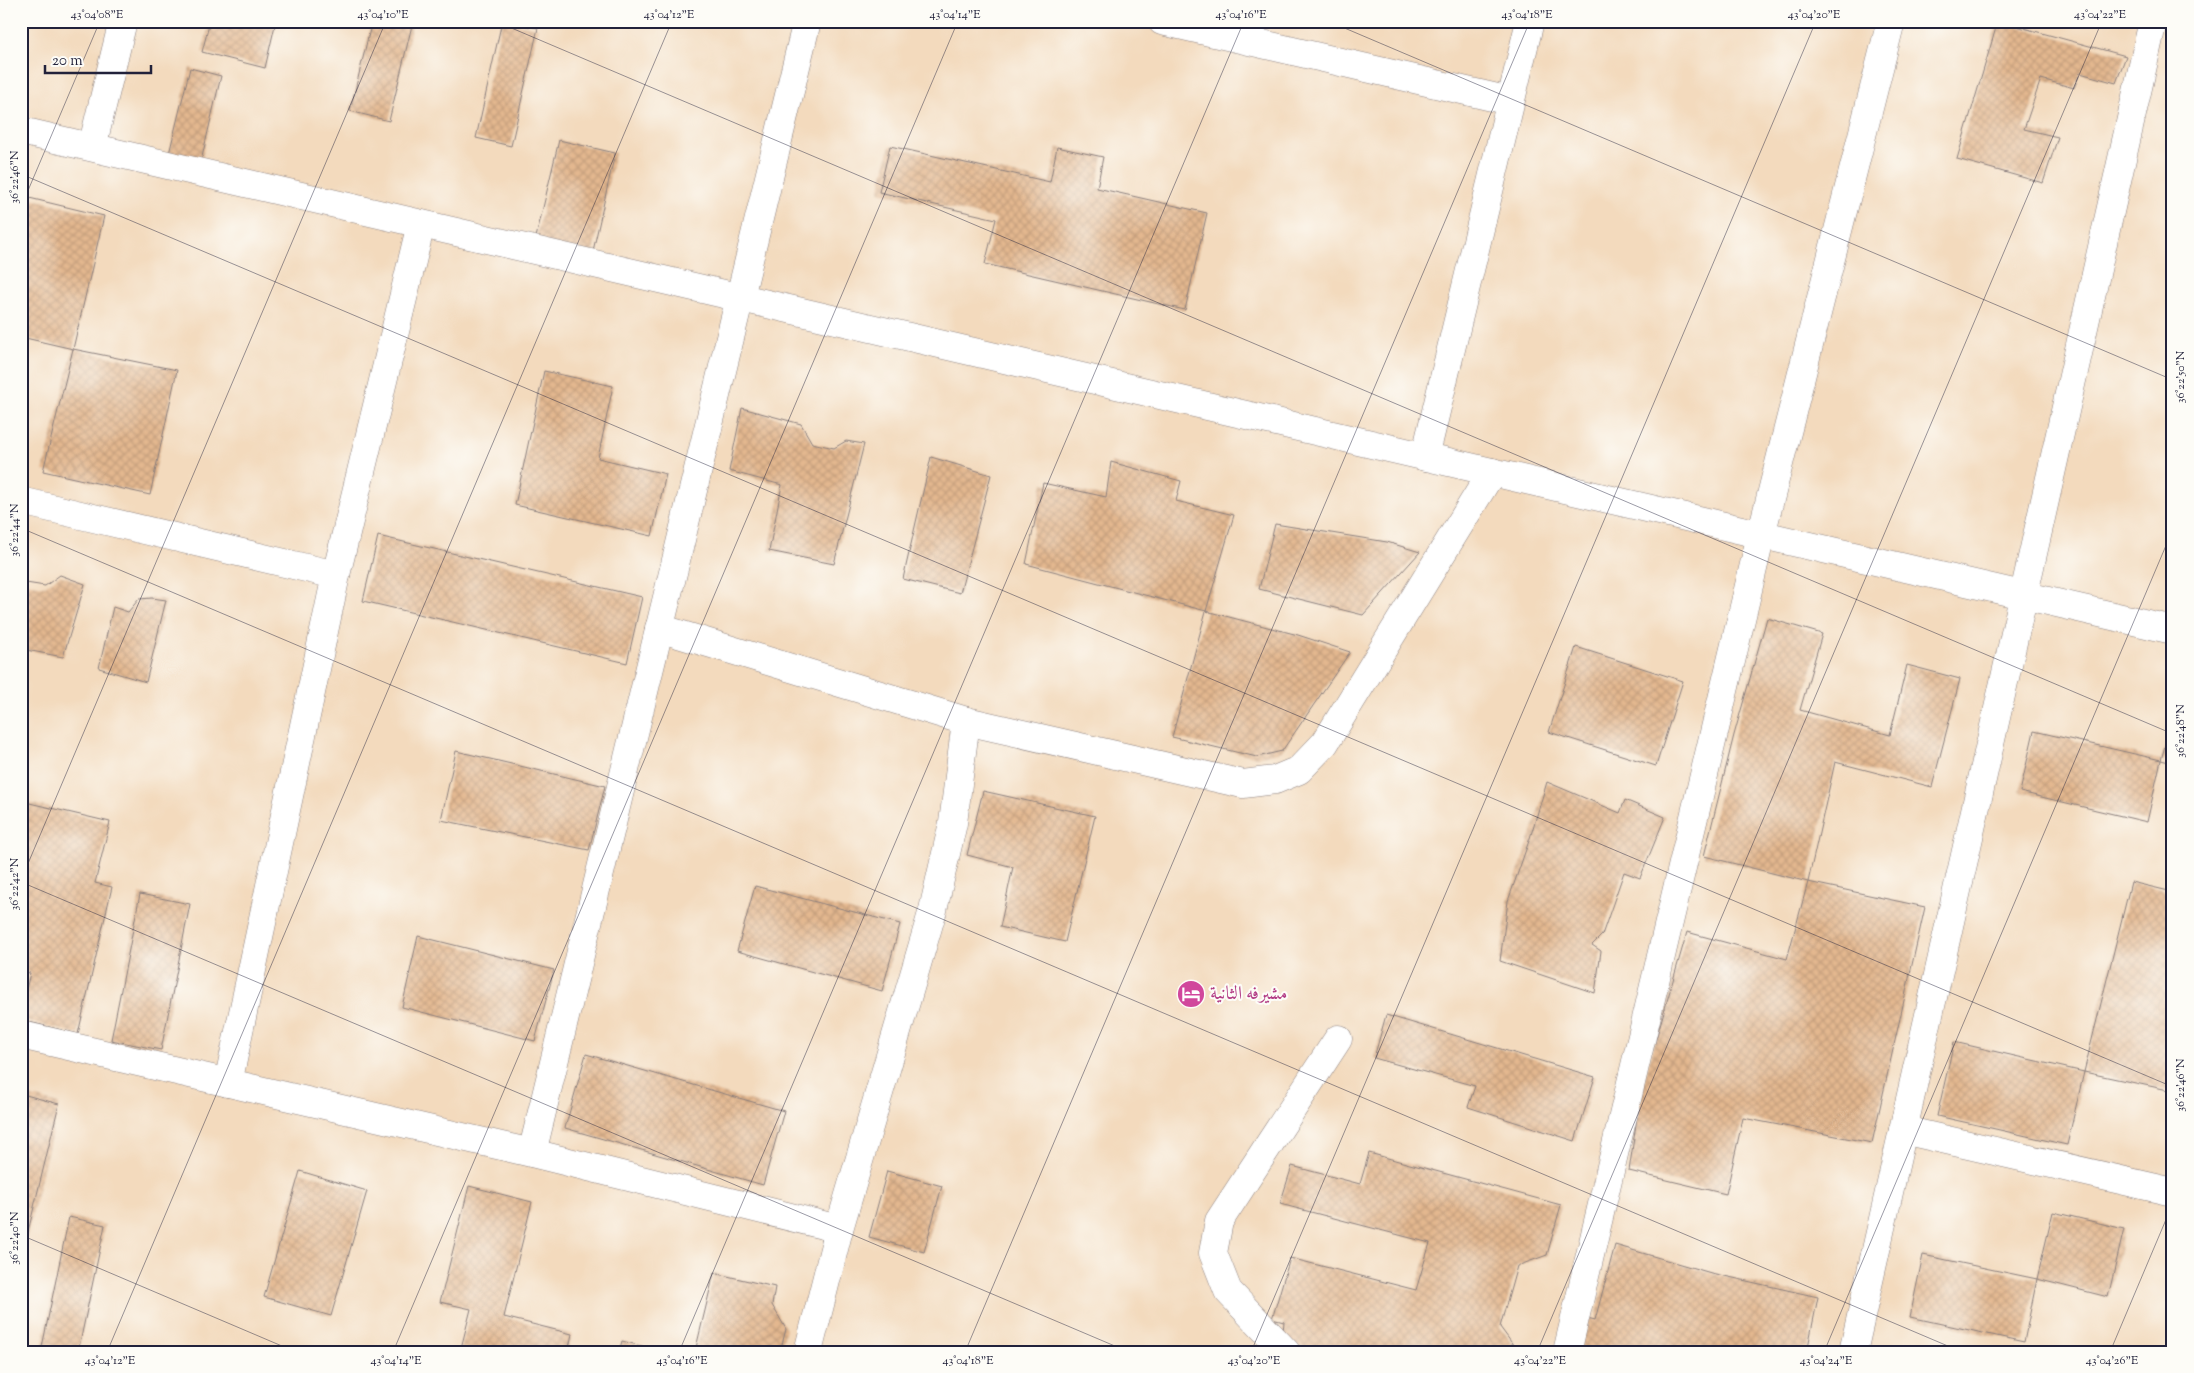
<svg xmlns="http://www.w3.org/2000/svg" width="2194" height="1373" font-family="'Sorts Mill Goudy',Amiri,serif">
  <defs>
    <pattern id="building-cross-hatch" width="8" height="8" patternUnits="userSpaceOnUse" patternTransform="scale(1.25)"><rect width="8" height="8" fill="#e3b78f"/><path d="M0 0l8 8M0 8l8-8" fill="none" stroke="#c29d7c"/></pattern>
  </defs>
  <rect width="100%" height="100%" fill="#fdfcf7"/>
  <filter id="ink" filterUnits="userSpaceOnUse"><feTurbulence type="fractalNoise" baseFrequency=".02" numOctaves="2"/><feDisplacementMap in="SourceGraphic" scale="10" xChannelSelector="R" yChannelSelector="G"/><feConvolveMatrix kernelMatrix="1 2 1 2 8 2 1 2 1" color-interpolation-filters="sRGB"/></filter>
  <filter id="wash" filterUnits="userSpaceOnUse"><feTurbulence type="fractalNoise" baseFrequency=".0096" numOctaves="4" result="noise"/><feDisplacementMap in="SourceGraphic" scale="20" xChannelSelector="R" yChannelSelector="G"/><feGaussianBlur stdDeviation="1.12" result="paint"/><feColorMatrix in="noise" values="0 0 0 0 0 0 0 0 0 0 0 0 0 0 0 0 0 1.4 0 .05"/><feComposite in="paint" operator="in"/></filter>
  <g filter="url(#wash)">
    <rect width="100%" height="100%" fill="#f3dabd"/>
    <g id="blocks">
      <g fill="url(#building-cross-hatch)">
        <path d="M210,21h66l-11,47 -63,-16z"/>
        <path d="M372,21h41l-24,100 -39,-10z"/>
        <path d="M502,21l36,7 -27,118 -35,-8z"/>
        <path d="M1998,21l128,35 -10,27 -36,-10 -6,15 -33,-9 -17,50 34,8 -15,46 -86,-24z"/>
        <path d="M190,68l31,8 -23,98 -32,-8z"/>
        <path d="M559,140l56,13 -24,107 -57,-14z"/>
        <path d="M890,146l160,36 7,-35 46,10 -6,31 110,25 -22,97 -200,-46 11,-45 -117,-27z"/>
        <path d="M21,196l83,20 -31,133 104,21 -27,125 -107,-24 30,-122 -52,-12z"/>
        <path d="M544,371l69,15 -15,72 68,16 -14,62 -137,-31z"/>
        <path d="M742,408l59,16 11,19 22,5 12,-7 18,3 -30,120 -65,-13 13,-66 -53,-14z"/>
        <path d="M931,457l60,18 -31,118 -57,-14z"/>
        <path d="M1111,462l70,19 -5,20 58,14 -28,96 -180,-47 17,-81 63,14z"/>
        <path d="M1275,524l112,18 33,10 -57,63 -104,-26z"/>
        <path d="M378,536l264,61 -15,66 -264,-62z"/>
        <path d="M60,575l25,9 -22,73 -42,-8v-41l5,-25 19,3z"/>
        <path d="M152,598l14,2 -20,82 -47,-14 14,-61 15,5 11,-13z"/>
        <path d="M1206,611l92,24 52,17 -68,99 -25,6 -85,-20z"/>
        <path d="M1767,618l55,16 -22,76 90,25 17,-70 53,14 -28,108 -97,-25 -27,120 117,25 -53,236 -129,-25 -17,76 -97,-23 12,-80 46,-159 100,27 21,-77 -104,-26 30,-121z"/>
        <path d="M1576,647l107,34 -27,85 -107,-34z"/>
        <path d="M2173,718v45l-12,-3z"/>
        <path d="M2034,731l127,29 -14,62 -127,-30z"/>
        <path d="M456,751l149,35 -16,64 -148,-30z"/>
        <path d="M1547,782l73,31 5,-13 40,17 -25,61 -16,-6 -22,63 -10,10 9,6 -6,42 -95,-32 8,-60 22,-63z"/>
        <path d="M983,791l112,25 -30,126 -65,-15 13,-60 -46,-12z"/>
        <path d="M21,801l89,21 -15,61 17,4 -34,147 -57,-14v-10l9,-37 -9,-2z"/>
        <path d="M2131,882l42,10v199l-89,-19z"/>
        <path d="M755,886l145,38 -18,67 -145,-40z"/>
        <path d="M140,894l50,10 -29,146 -50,-10z"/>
        <path d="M418,936l136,34 -19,71 -133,-34z"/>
        <path d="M1386,1015l209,62 -20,64 -107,-34 7,-21 -101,-28z"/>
        <path d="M1954,1042l130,30 -17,73 -130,-29z"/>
        <path d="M586,1054l198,57 -21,74 -198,-57z"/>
        <path d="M22,1094l37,10 -34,140 -4,-1z"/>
        <path d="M1369,1153l192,52 -14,50 -30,11 -17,61 14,19 -2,6h-187l-43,-10 2,-20 -12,-3 18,-61 126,32 14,-47 -150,-39 12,-38 68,18z"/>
        <path d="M300,1171l67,20 -36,125 -67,-19z"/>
        <path d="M887,1171l55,15 -18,66 -55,-15z"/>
        <path d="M469,1186l63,16 -28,115 68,17 -4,18h-108l11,-43 -31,-7z"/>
        <path d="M2053,1212l71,17 -16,68 -71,-18z"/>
        <path d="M69,1217l36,8 -27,127h-37z"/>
        <path d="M1615,1245l96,28 107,24 -11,55h-87l-27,-7 -2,7h-119l8,-36 15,4z"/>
        <path d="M1923,1255l114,24 -13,63 -114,-25z"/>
        <path d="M714,1273l61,14 -3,18 14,24 -6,23h-85z"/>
        <path d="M622,1341l39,10v1h-42z"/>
      </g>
    </g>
  </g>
  <g filter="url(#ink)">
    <use href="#blocks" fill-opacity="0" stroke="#8a7e7c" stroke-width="1"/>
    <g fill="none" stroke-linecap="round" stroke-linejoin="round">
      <defs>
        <g id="minor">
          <path d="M1162,21l348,80"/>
          <path d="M21,131l2152,499"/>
          <path d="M92,147l31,-126"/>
          <path d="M1425,457l105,-436"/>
          <path d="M21,501l315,74"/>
          <path d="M659,628l307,93 277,63 32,-4 24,-10 26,-27 167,-271"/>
          <path d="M21,1035l511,118 307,76"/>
          <path d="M228,1083l108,-508 85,-351"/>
          <path d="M1903,1130l270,62"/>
          <path d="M532,1153l275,-1132"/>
          <path d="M808,1352l31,-123 94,-319 20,-87 13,-102"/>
          <path d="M1286,1352l-58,-61 -15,-38 6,-32 119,-182"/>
          <path d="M1567,1352l194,-817 130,-514"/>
          <path d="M1853,1352l300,-1331"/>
        </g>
      </defs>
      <use href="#minor" stroke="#8a7e7c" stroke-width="29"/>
      <use href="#minor" stroke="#fff" stroke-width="28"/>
    </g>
  </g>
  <path fill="none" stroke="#22223b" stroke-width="1" stroke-opacity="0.45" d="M495,21l1678,713M1328,21l845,359M2161,21l12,5M21,174l2152,913M21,207l79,-186M21,528l1941,824M21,880l365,-859M21,882l1108,470M21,1235l275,117M107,1352l565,-1331M393,1352l565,-1331M679,1352l565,-1331M965,1352l565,-1331M1251,1352l565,-1331M1537,1352l565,-1331M1824,1352l349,-823M2110,1352l63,-149"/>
  <defs>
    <symbol id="hotel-disc" viewBox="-11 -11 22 22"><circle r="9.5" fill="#d1479c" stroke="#fdfcf7"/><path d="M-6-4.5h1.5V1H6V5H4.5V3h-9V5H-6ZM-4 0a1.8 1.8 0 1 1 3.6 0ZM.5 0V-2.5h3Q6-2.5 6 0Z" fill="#fff"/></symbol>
  </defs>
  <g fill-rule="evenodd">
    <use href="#hotel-disc" x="1175" y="978" width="32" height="32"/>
  </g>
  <g text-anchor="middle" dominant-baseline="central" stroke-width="4" stroke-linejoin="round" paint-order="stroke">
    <g font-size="19" fill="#b23c85" stroke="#fdfcf7" text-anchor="start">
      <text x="1210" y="994">مشيرفه الثانية</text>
    </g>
  </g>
  <rect width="2194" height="1373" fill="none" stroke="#fdfcf7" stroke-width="55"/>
  <path d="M45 65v8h106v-8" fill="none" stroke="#22223b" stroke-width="2.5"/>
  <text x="52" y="65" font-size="15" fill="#22223b" stroke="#fdfcf7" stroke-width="4" paint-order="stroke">20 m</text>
  <rect x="28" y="28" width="2138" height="1318" fill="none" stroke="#22223b" stroke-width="2"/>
  <g font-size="12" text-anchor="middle" fill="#22223b">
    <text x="97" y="18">43°04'08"E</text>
    <text x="383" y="18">43°04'10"E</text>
    <text x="669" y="18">43°04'12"E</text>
    <text x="955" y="18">43°04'14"E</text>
    <text x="1241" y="18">43°04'16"E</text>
    <text x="1527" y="18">43°04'18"E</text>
    <text x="1814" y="18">43°04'20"E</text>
    <text x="2100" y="18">43°04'22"E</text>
    <text transform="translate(14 177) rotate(-90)" y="4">36°22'46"N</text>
    <text transform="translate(2180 377) rotate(-90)" y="4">36°22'50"N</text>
    <text transform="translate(14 530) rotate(-90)" y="4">36°22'44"N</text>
    <text transform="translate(2180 731) rotate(-90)" y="4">36°22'48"N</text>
    <text transform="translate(14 884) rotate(-90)" y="4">36°22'42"N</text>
    <text transform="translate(2180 1085) rotate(-90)" y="4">36°22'46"N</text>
    <text transform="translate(14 1238) rotate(-90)" y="4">36°22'40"N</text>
    <text x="110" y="1364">43°04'12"E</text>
    <text x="396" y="1364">43°04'14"E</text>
    <text x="682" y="1364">43°04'16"E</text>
    <text x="968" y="1364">43°04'18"E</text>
    <text x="1254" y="1364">43°04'20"E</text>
    <text x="1540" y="1364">43°04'22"E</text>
    <text x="1826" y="1364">43°04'24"E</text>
    <text x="2112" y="1364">43°04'26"E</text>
  </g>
</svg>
